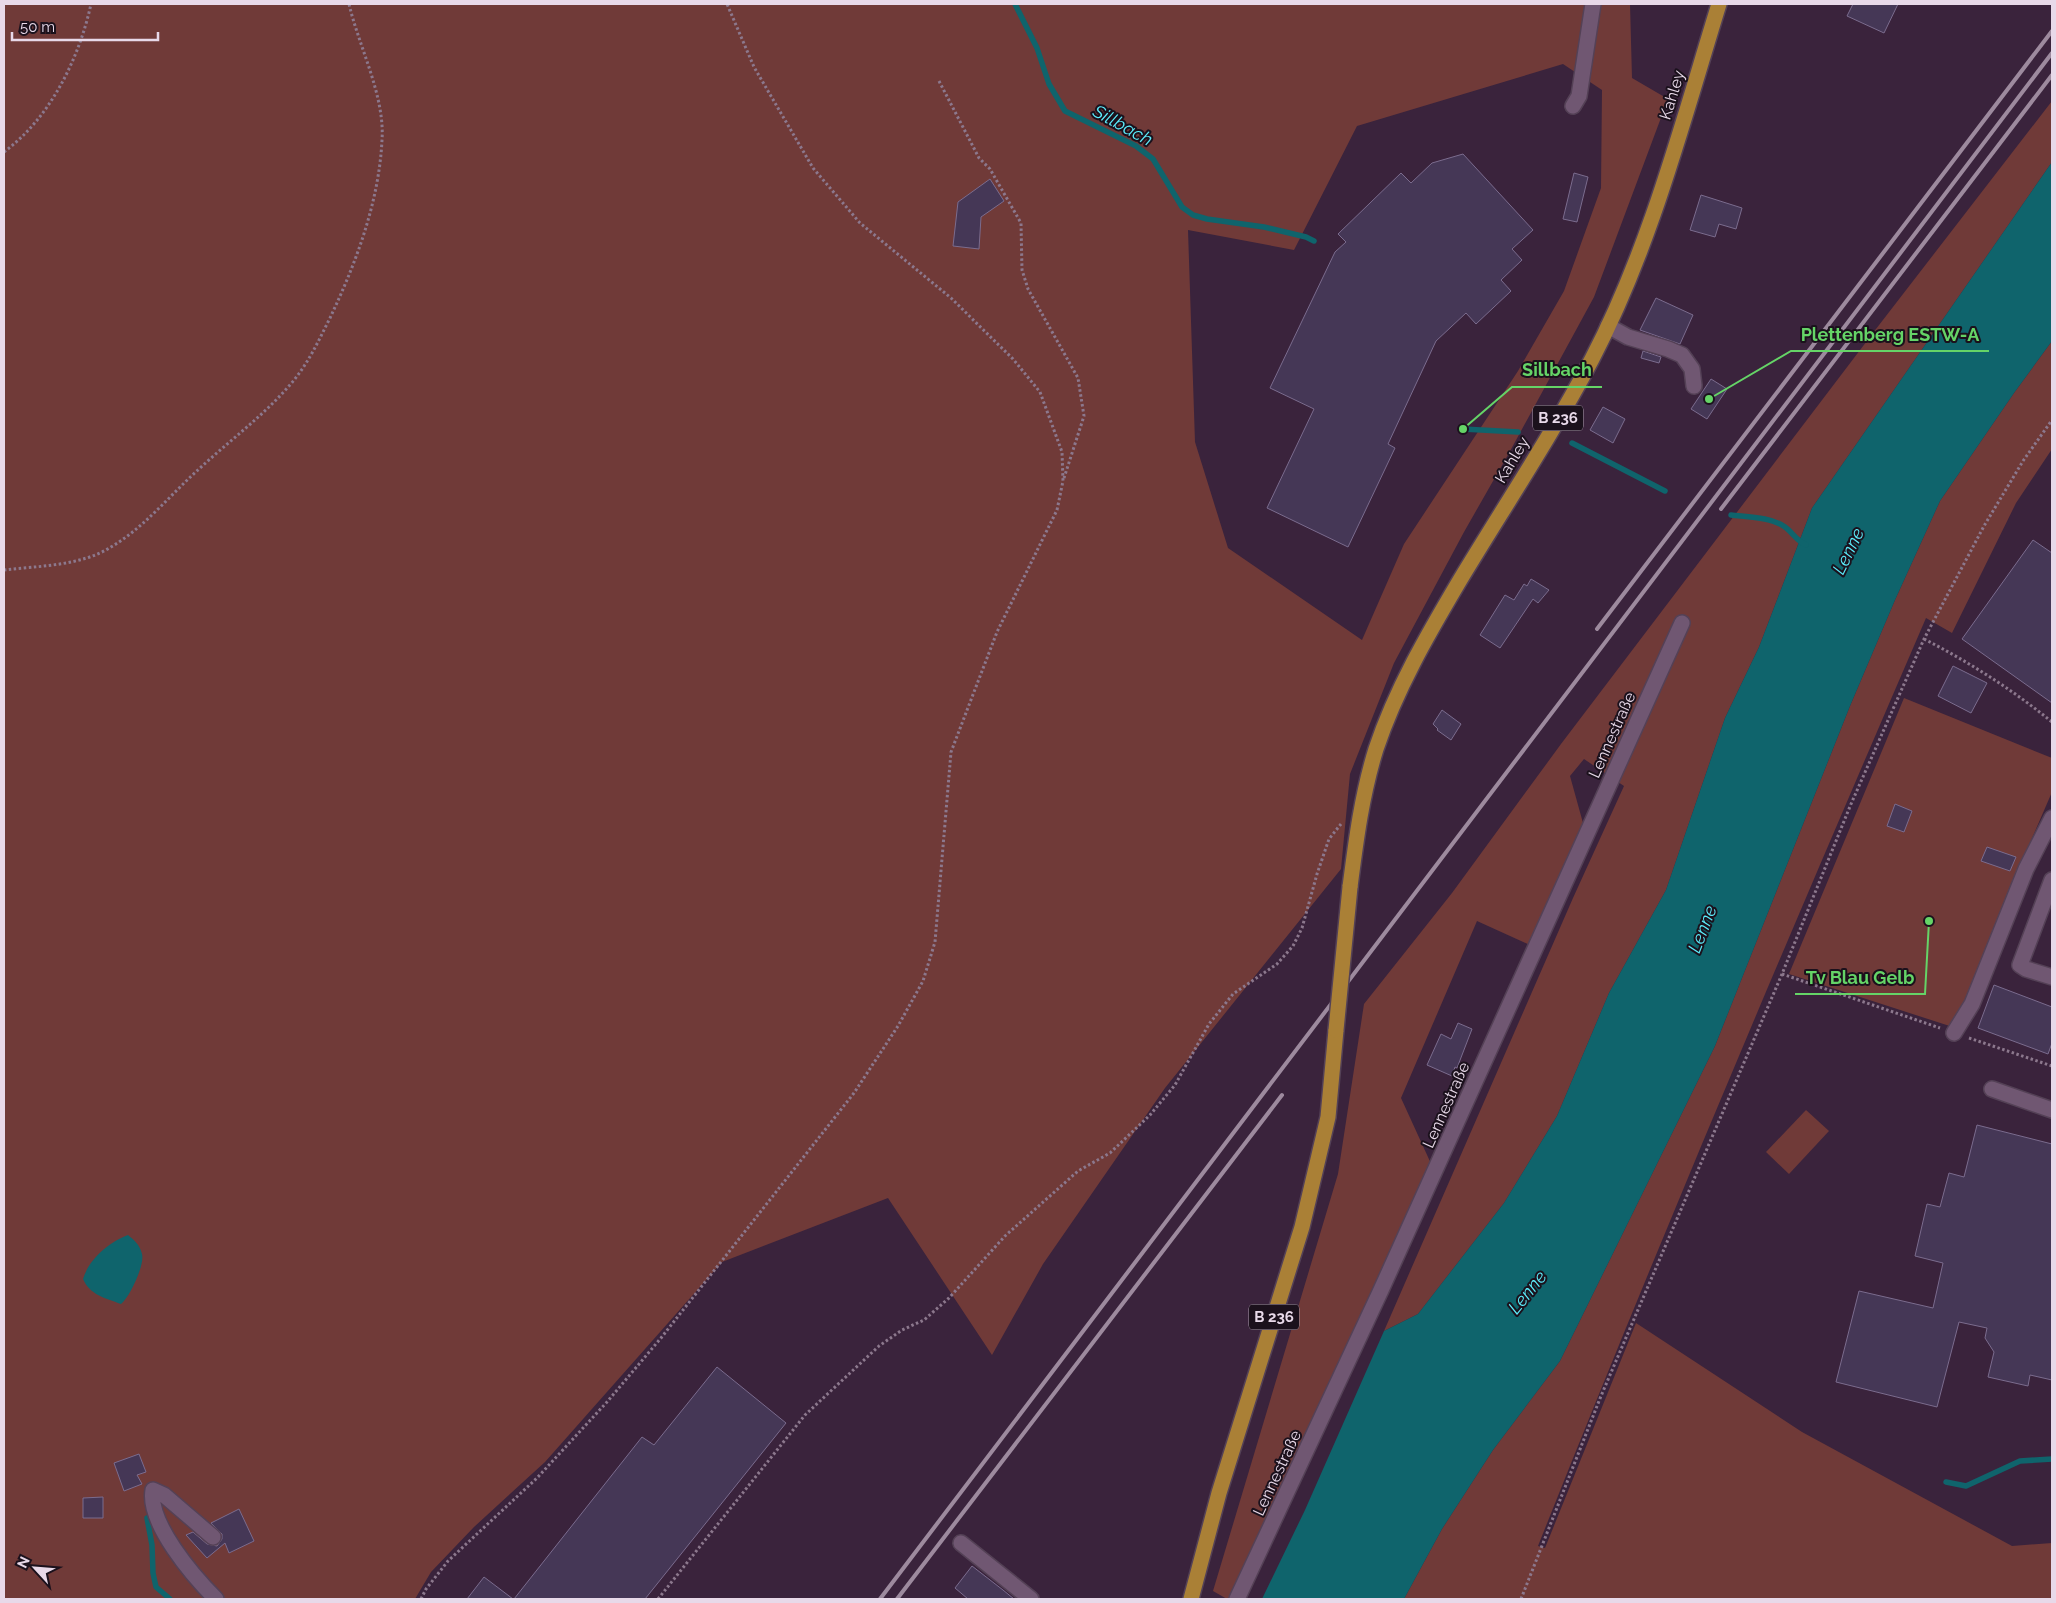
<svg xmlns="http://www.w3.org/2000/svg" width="2056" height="1603" font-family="Raleway,sans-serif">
  <rect width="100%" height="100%" fill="#3a233c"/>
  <g fill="#703a38" fill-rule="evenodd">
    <path d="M4,4h1626l2,74 36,21 -74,198 -85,156 -45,79 -70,131 -44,111 -9,95 -176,219 -122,176 -51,91 -104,-157 -166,64 -177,200 -71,65 -43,45 -16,27h-411zM1563,64l39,26 -1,98 -37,103 -46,80 -114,173 -42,96 -134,-92 -33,-106 -7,-212 106,20 63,-124z"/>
    <path d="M2052,101v61l-240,346 -53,139 -34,71 -59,172 -57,103 -52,123 -53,87 -86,111 -34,17 189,-433 51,-112 -40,-27 -14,17 13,47 -51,123 -55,-25 -76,177 32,70 -200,431h-6l-14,-8 125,-417 26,-170 88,-111 109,-149 315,-415z"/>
    <path d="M2052,341v108l-36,54 -64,130 -26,-15c-133,308 -264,616 -388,928l7,2 91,-225 166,109 210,114 40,-3v56h-648l38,-70 51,-79 67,-89 155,-315 135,-340 45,-106 45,-99 74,-108z"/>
    <path d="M1904,698l148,60v34l-26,60 -64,178 -173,-56z"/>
    <path d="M1806,1110l23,21 -40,43 -23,-22z"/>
  </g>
  <g fill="#0f646c">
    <path d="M2052,162v179l-38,52 -74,108 -45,99 -45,106 -135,340 -155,315 -67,89 -51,79 -38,70h-142l43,-89 79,-179 34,-17 86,-111 53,-87 52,-123 57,-103 59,-172 34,-71 53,-139z"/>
    <path d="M128,1235c6,5 12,10 14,19 3,10 -12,43 -21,50 -16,-6 -31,-9 -38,-25 6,-20 26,-37 45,-44z"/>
  </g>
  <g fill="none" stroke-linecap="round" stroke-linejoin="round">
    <g stroke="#0f646c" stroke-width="5.5">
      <path d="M1015,4l22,44 12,36 16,27 71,35 17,13 29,48 11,8 14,4 57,8 42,10 8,4"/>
      <path d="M1463,429l55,3"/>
      <path d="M1572,443l93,48"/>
      <path d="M1731,515c17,2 40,2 54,12 8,6 12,14 21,18"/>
      <path d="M1946,1482l20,4 54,-25 32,-2"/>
      <path d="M147,1518l5,27 1,28 3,14 14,12"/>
    </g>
  </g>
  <g fill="#453756" stroke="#7b6c8e">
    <path d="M1853,4h45l-14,29 -37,-17z"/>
    <path d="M1463,154l70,76 -21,19 10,11 -21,20 10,11 -35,33 -10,-11 -30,28 -48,103 7,4 -47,99 -81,-39 47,-99 -44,-21 65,-136 11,-10 -8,-8 63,-61 10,10 21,-20z"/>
    <path d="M1574,173l14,4 -11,45 -14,-3z"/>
    <path d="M990,179l14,22 -23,16 -2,32 -26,-3 5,-44z"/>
    <path d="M1701,195l41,13 -6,21 -17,-5 -4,13 -25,-7z"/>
    <path d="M1656,298l37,17 -13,29 -40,-14z"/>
    <path d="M1643,351l18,6 -2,6 -18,-5z"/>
    <path d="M1711,379l16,10 -20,30 -16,-10z"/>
    <path d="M1603,407l22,12 -12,24 -23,-13z"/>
    <path d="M2033,540l19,13v150l-90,-64z"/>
    <path d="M1531,579l18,11 -11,13 -5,-4 -33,49 -20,-13 25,-40 9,5 10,-16 3,2z"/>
    <path d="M1953,666l34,17 -16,30 -33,-17z"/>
    <path d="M1442,710l19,14 -10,16 -14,-10 1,-1 -5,-5z"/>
    <path d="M1895,804l17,7 -8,21 -17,-6z"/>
    <path d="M1987,847l29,10 -6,14 -29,-10z"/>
    <path d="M1994,985l58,22v36l-4,11 -70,-26z"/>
    <path d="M1458,1023l14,6 -15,39 -2,-1 -3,9 -25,-11 14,-31 10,5z"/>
    <path d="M1977,1125l75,19v236l-22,-5 -2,11 -40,-9 6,-25 -9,-14 2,-10 -28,-6 -22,85 -101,-25 23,-91 74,17 10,-45 -28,-7 12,-52 13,3 9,-34 15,4z"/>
    <path d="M717,1367l69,56 -141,176h-131l128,-162 12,8z"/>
    <path d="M139,1454l7,18 -9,3 5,9 -18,7 -10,-28z"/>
    <path d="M103,1497v21h-20v-20z"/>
    <path d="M239,1509l15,32 -25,12 -4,-10 -18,15 -21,-23 7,-3 14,12 10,2 5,-7v-5l-11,-11z"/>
    <path d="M972,1566l31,24 11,9h-46l-13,-11z"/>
    <path d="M484,1577l29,22h-46z"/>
  </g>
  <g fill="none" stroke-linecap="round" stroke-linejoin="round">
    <defs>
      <g id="minor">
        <path d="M1573,106l6,-10 14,-92"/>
        <path d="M1608,326l20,11 40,12 14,6 10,14 2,17"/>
        <path d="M2052,880l-32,85 6,4 26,8"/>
        <path d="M1954,1033l18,-29 54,-135 26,-51"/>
        <path d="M1992,1089l60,21"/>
        <path d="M213,1537l-49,-42 -11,-5c-6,33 41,87 63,109"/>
        <path d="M961,1543l70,56"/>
        <path d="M1237,1599l144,-309 301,-667"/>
      </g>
      <g id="major">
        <path d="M1350,887c6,-47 12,-93 26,-138 20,-60 52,-115 84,-169 44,-73 92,-145 132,-221 58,-111 90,-235 127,-355"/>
        <path d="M1191,1599l28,-106 83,-266 26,-110 8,-87"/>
      </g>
    </defs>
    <use href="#minor" stroke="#544156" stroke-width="18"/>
    <use href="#major" stroke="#544156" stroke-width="18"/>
    <g stroke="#8c788d" stroke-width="3" stroke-dasharray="2.5 2.5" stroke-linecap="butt">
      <path d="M939,81l40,77 11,11 31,54 1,47 6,19 50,89 6,38 -20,62"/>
      <path d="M4,152c46,-34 75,-93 87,-148"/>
      <path d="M4,570c34,-4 77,-4 107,-23 34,-20 59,-52 88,-78 30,-28 63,-52 90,-83 18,-20 29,-44 41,-68 26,-55 49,-116 52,-178 3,-44 -23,-93 -33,-136"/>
      <path d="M1924,639c45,23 89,51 128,83"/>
      <path d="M1782,974l158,54"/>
      <path d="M1969,1038l83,28"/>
      <path d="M421,1599l5,-10 22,-28 89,-83 70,-76 54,-64 193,-245 44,-67 25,-45 12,-39 16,-190 46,-120 60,-122 6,-29 -1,-29 -22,-60 -27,-33 -62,-61 -91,-75 -47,-55 -59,-101 -27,-63"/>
      <path d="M658,1599l147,-184 74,-69 23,-16 22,-10 25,-22 56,-62 73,-65 32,-18 40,-38 25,-30 34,-61 24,-30 44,-30 16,-18 9,-18 15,-54 12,-35 12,-15"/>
      <path d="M1521,1599l80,-203 181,-422 69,-170 73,-165 60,-113 39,-65 29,-41"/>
    </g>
    <use href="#minor" stroke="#705772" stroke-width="15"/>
    <use href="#major" stroke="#aa8036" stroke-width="15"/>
    <g stroke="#9d8a9e" stroke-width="4">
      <path d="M1721,509l331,-434"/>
      <path d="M1597,629l455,-598"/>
      <path d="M880,1599l1172,-1546"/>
      <path d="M897,1599l385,-504"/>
    </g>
    <defs>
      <path id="major-bridge" d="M1336,1030l14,-143"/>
    </defs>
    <use href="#major-bridge" stroke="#544156" stroke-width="18" stroke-linecap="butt"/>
    <use href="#major-bridge" stroke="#aa8036" stroke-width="15"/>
  </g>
  <g text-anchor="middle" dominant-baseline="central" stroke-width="4" stroke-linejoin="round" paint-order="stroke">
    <g fill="#1b111c" stroke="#aa9dac" stroke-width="1">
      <rect x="1533" y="405.5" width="50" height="25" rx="4"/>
      <rect x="1249" y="1304.5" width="50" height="25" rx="4"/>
    </g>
    <g font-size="15" font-weight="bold" fill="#e8d9e9">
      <text x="1558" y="418">B 236</text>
      <text x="1274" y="1317">B 236</text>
    </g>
    <g font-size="16" fill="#e8d9e9" stroke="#1b111c">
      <text transform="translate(1672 95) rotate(-73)">Kahley</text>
      <text transform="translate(1512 460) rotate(-59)">Kahley</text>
      <text transform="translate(1612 735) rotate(-66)">Lennestraße</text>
      <text transform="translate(1446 1105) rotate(-66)">Lennestraße</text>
      <text transform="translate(1277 1473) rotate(-65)">Lennestraße</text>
    </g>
    <g font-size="18" font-style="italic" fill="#5cedfb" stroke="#1b111c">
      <text transform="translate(1123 125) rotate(29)">Sillbach</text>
      <text transform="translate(1848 551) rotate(-64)">Lenne</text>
      <text transform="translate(1702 929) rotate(-69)">Lenne</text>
      <text transform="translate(1527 1292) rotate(-51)">Lenne</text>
    </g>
  </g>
  <path fill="none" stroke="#65d467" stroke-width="2" d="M1709 399L1791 351H1989M1463 429L1512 387H1602M1929 921L1925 994H1795"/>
  <g fill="#65d467" stroke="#1b111c" stroke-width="2">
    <circle cx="1709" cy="399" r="5"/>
    <circle cx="1463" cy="429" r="5"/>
    <circle cx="1929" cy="921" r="5"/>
  </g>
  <g font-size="18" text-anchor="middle" font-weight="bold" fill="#65d467" stroke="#1b111c" stroke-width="4" stroke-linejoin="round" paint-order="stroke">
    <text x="1890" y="341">Plettenberg ESTW-A</text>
    <text x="1557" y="376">Sillbach</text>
    <text x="1860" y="984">Tv Blau Gelb</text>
  </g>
  <rect width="2056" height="1603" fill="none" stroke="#e8d9e9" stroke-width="10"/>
  <g transform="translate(35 1568) rotate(296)" stroke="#1b111c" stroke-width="4" paint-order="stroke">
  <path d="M0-4L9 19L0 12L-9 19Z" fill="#e8d9e9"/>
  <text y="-8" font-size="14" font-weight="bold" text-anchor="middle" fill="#e8d9e9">N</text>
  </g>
  <path d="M12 32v8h146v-8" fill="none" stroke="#e8d9e9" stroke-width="2.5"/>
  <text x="20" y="32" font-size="15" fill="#e8d9e9" stroke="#1b111c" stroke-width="4" paint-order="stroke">50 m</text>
</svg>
